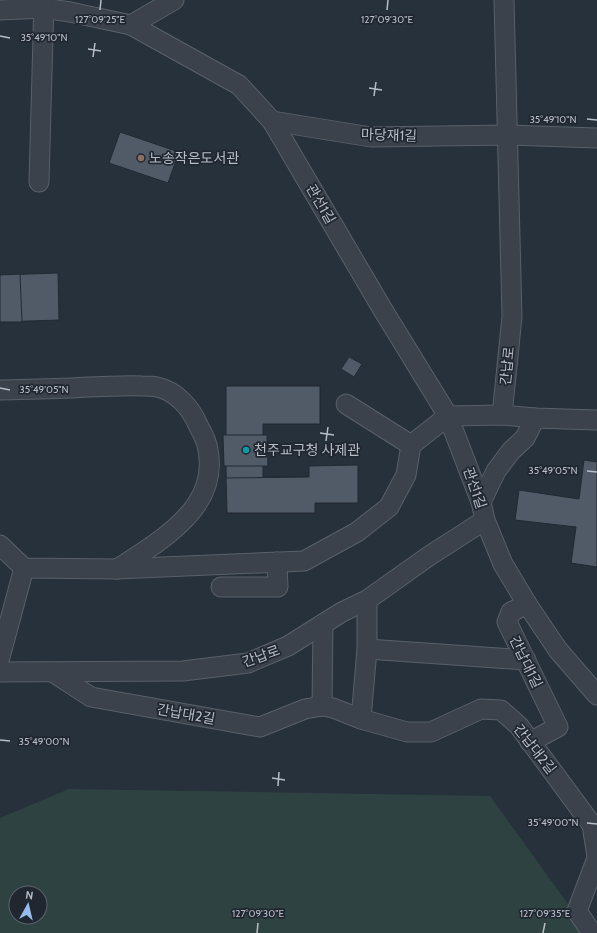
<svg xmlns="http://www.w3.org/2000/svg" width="597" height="933" font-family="Cabin,'Noto Sans KR',sans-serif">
  <rect width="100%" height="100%" fill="#27313b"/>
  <path fill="#2f4242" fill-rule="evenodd" d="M69,789l421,7 99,137h-589v-115zM16,893h24v24h-24z"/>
  <g fill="#505b67" stroke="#222933">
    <path d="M120,132l59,20 -11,31 -59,-20z"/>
    <path d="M58,273l1,47 -59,2v-47z"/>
    <path d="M20,274l2,48h-22v-47z"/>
    <path d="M349,357l13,7 -8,13 -13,-8z"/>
    <rect x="226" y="386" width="94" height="38"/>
    <path d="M226,386h94v38h-57v11h4l1,31h-5v11h46v-11l49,-1v38h-43v10h-88l-1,-47h-2l-1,-31h3z"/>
    <path d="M223,435h44l1,31h-44z"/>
    <path d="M584,460l13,2v105l-26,-4 5,-36 -61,-7 4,-30 60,9z"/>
    <path d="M358,465v38h-43v10h-88l-1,-35 83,-1v-11z"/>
  </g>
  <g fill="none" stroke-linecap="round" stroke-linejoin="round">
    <defs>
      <g id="minor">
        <path d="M0,10l43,-2 27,4 61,13 108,60 33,36 111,189 65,106 33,86 4,18 18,44 24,40 31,46 39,45"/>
        <path d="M131,25l43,-25"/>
        <path d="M272,121l99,16 137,-2 89,3"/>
        <path d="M39,182l5,-182"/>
        <path d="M0,390c29,-1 59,-1 88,-3 18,0 36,-2 54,-1 5,0 11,0 15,1 19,4 34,21 41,38 4,7 9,16 10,25 8,43 -21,71 -53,94 -13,9 -25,17 -38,25"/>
        <path d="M346,404l65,41"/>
        <path d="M502,415l10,-98 -8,-317"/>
        <path d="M448,416l54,-1 33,3 62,2"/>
        <path d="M481,502l15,-31 15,-20 14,-13 10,-20"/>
        <path d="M0,545l24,23 92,1 188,-8 53,-29 32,-25 17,-32 5,-30 37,-29"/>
        <path d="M221,587h57l-1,-25"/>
        <path d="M527,604l-16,8 -4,10 51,105 -28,15"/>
        <path d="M367,649l159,11"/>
        <path d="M0,657l24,-89"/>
        <path d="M0,672l183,-1 65,-8 40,-17 54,-34 25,-12 62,-44 56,-36"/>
        <path d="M54,673l37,24 169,30 45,-18 17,-3 11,2 28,11 46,13h24l50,-23 20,1 18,16 73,99 5,31"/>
        <path d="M322,706l1,-82"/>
        <path d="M361,719l6,-70v-49"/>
        <path d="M592,933l-15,-22 20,-53"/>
      </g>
    </defs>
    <use href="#minor" stroke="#59606a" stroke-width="21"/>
    <use href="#minor" stroke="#3b424c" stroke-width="19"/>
  </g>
  <path fill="none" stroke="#b7bdc7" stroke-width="1.5" d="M100,10l1,-10M387,10l1,-10M0,36l10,2M88,49l13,2M93,57l2,-14M369,88l13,2M374,96l2,-14M587,119l10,1M0,388l10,2M320,433l14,2M326,441l2,-14M587,471l10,1M0,740l10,1M272,778l13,2M278,786l1,-14M587,823l10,1M257,933l1,-10M543,933l2,-10"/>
  <circle fill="#8d6e63" stroke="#202731" stroke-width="1.5" cx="141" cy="158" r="4"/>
  <circle fill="#0f9aa8" stroke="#202731" stroke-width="1.5" cx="246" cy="450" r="4"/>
  <g text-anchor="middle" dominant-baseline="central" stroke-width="3.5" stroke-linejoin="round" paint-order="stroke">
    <g font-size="14" fill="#b7bdc7" stroke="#202731">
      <text transform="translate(389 135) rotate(2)">마당재1길</text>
      <text transform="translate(321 204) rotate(60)">관선1길</text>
      <text transform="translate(507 366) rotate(-84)">간납로</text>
      <text transform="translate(475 488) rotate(71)">관선1길</text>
      <text transform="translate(261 656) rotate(-20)">간납로</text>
      <text transform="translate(526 662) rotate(64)">간납대1길</text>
      <text transform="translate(186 714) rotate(10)">간납대2길</text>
      <text transform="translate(535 749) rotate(52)">간납대2길</text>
    </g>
    <g font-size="14" fill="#b7bdc7" stroke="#202731" text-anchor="start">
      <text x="149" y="158">노송작은도서관</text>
      <text x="254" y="450">천주교구청 사제관</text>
    </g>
  </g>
  <g font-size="10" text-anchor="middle" fill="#b7bdc7" stroke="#202731" stroke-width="3.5" stroke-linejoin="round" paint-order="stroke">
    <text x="100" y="23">127°09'25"E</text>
    <text x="387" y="23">127°09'30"E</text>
    <text x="44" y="41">35°49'10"N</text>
    <text x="553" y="123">35°49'10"N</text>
    <text x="44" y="393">35°49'05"N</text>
    <text x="553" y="474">35°49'05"N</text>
    <text x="44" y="745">35°49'00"N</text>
    <text x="553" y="826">35°49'00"N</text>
    <text x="258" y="917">127°09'30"E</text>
    <text x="545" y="917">127°09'35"E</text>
  </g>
  <g transform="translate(28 905) rotate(8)"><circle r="19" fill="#202731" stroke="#5c636d"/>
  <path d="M0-3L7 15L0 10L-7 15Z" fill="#97bbec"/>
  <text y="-6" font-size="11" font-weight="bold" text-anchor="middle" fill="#b7bdc7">N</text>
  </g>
</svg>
